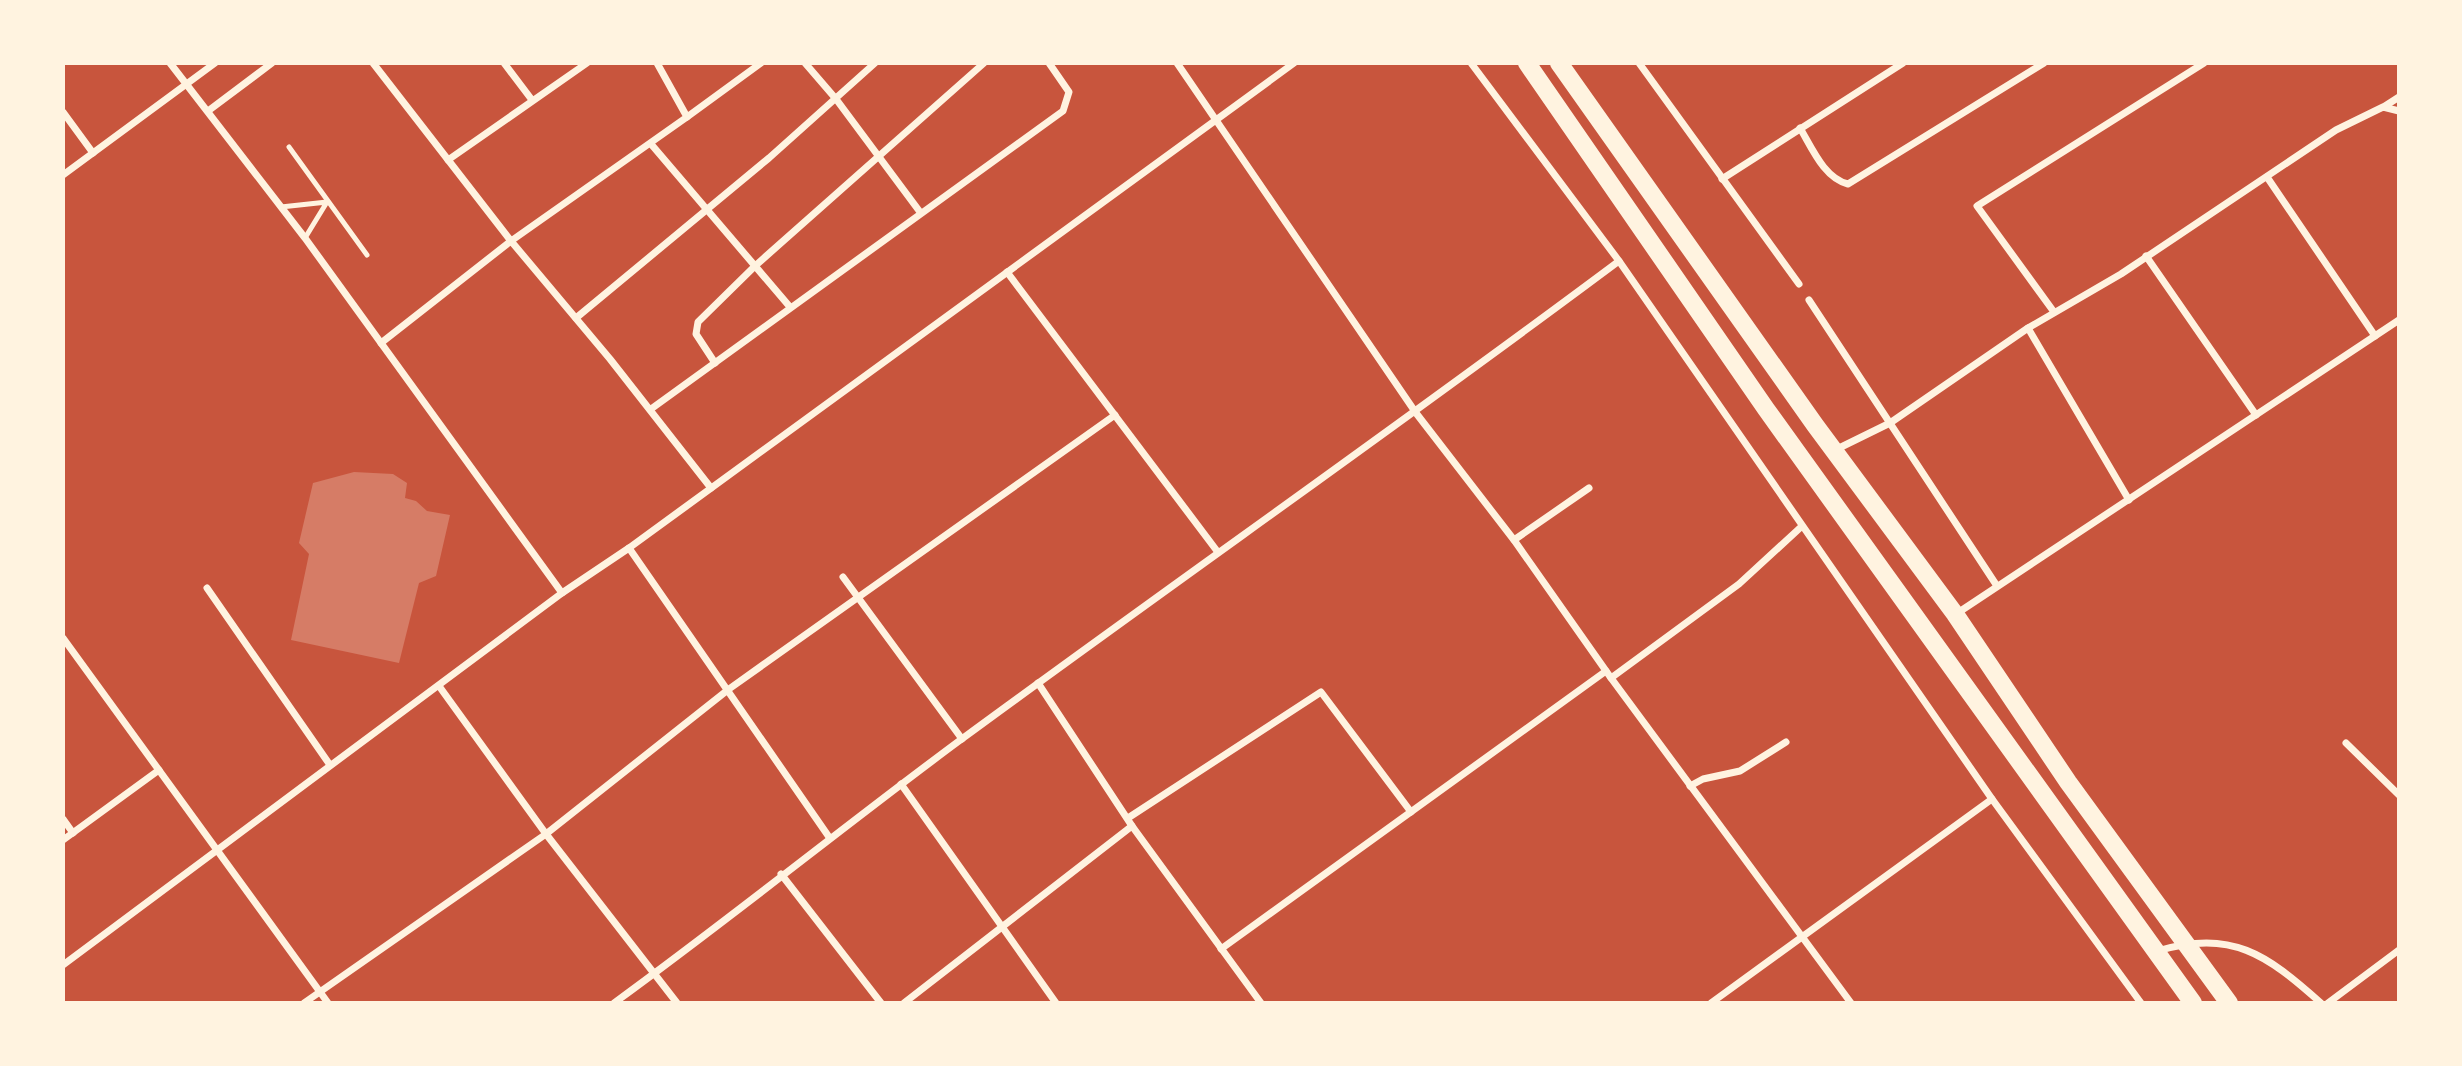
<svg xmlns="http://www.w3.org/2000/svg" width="2462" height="1066" font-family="Poppins,sans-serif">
  <rect width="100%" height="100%" fill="#c8553d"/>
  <path fill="#d67c66" d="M354,472l39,2 14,9 -2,15 11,3 11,10 23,4 -14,61 -17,7 -20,80 -108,-23 18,-86 -10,-11 14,-60z"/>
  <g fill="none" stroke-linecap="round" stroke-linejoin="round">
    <g stroke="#fff3e0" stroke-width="5">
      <path d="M289,147l78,108"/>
      <path d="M281,207l46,-5 -22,36"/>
    </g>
    <g stroke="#fff3e0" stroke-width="7">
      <path d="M170,63l135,175 257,355"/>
      <path d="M373,63l138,178 99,118 101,129"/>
      <path d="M504,63l28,37"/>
      <path d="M805,63l31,36 84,113"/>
      <path d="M1177,63l239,350 98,127 97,138 240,325"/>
      <path d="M1471,63l148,198 373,538 149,204"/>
      <path d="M1639,63l160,221"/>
      <path d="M2385,106l14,-9"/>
      <path d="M208,111l64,-48"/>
      <path d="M63,112l30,41"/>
      <path d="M687,117l74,-54"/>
      <path d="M1800,128c12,20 24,50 48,56l196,-121"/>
      <path d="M651,144l139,163"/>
      <path d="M448,160l139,-97"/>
      <path d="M63,175l152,-112"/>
      <path d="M2267,177l108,159"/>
      <path d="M1722,179l181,-116"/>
      <path d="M2146,256l110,159"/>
      <path d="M1007,272l210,279"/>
      <path d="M1809,300l188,286"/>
      <path d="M2054,312l-77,-106 227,-143"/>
      <path d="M576,318l193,-160 106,-95"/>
      <path d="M2028,328l101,172"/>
      <path d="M381,343l130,-102 176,-124 -30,-54"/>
      <path d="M715,363l-19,-29 2,-12 57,-56 229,-203"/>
      <path d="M651,409l412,-298 6,-19 -20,-29"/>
      <path d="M1835,450l55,-27 138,-95 93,-54 215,-144 47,-23 16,4"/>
      <path d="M1514,540l75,-52"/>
      <path d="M629,548l200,289"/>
      <path d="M843,577l119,162"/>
      <path d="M207,588l123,177"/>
      <path d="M1956,614l443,-294"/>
      <path d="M63,638l265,365"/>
      <path d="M1611,678l128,-94 62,-57"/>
      <path d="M1038,683l94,143 129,177"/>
      <path d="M439,686l107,148 131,169"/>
      <path d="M2346,743l53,52"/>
      <path d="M901,784l155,219"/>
      <path d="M1690,786l13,-7 37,-8 46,-29"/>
      <path d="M1128,818l193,-126 90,120"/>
      <path d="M63,819l10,14"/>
      <path d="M63,840l96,-70"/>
      <path d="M781,874l100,129"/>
      <path d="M1221,949l385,-278"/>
      <path d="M2157,951c75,-22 109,3 164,52"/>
      <path d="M63,965l499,-372 67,-45 665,-485"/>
      <path d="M304,1003l242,-169 183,-145 386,-274"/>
      <path d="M614,1003c117,-85 229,-176 345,-262 219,-161 442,-317 660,-480"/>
      <path d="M904,1003l228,-177"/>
      <path d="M1711,1003l281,-204"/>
      <path d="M2328,1003l71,-53"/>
    </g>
    <g stroke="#fff3e0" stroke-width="18">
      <path d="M1527,63l239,346 427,594"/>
      <path d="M1559,63l256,362 140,189 113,168 161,221"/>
    </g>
  </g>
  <rect width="2462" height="1066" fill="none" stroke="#fff3e0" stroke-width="130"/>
</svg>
